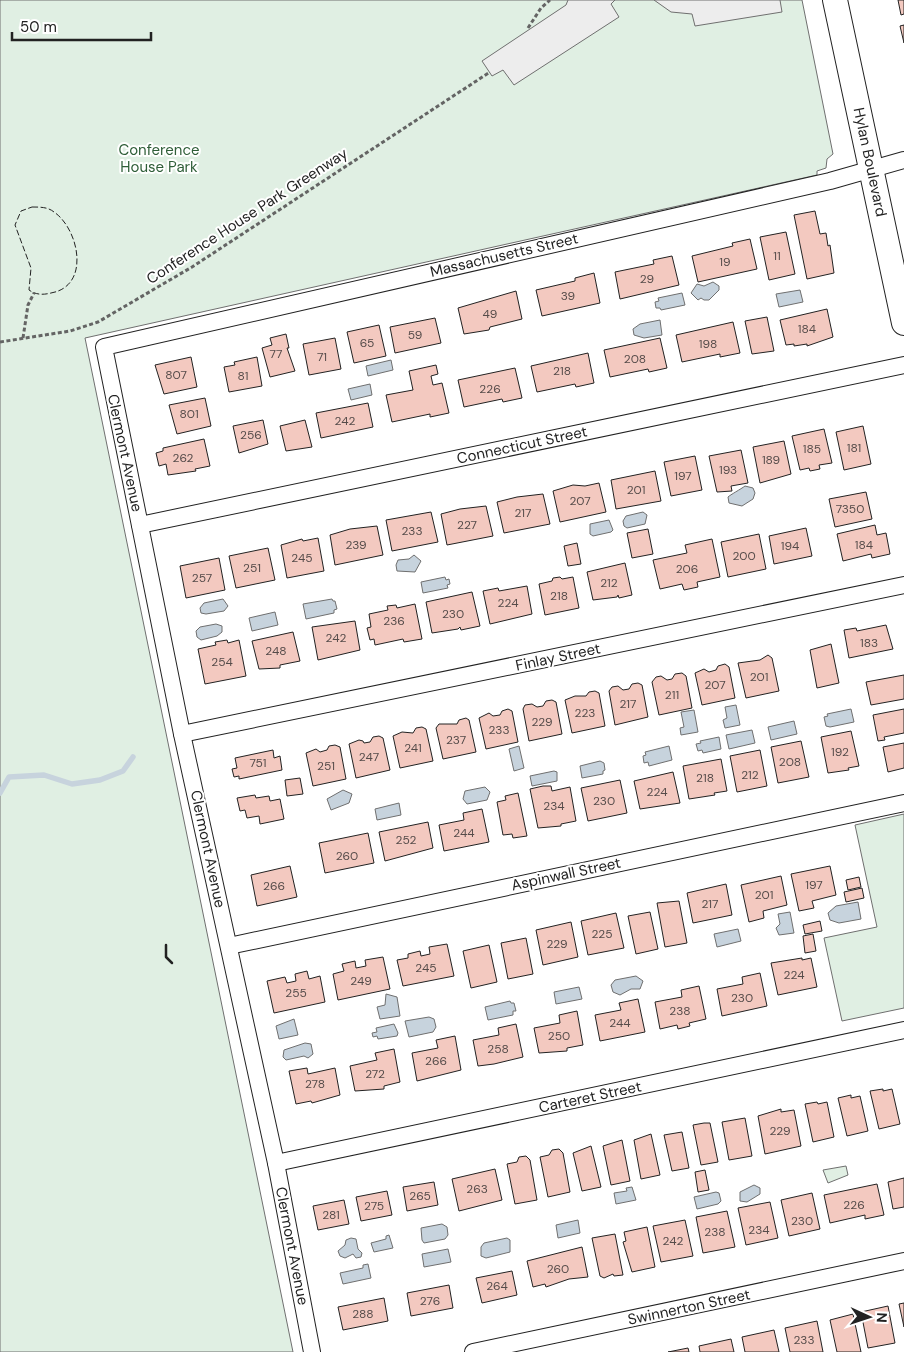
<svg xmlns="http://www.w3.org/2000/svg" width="904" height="1352" font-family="'DM Sans',sans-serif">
  <rect width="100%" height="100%" fill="#fff"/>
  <g fill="#e0efe3" stroke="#6f6f6f">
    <path d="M0,0h802l31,154 -6,5 -1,9 -9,3v4l-732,163 208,1014h-293z"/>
    <path d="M904,814v194l-62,13 -18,-83 53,-11 -22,-102z"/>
    <path d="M846,1166l2,9 -20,8 -5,-13z"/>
  </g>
  <g fill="#ededed" stroke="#6f6f6f">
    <path d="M568,0h47l-4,4 8,13 -105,68 -11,-15 -11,6 -10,-15 84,-56z"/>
    <path d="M654,0h126l2,12 -87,14 -3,-12 -21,-2z"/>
  </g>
  <g fill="#c7d3dd" stroke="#6f6f6f">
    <path d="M713,282l6,4v4l-10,10h-5l-3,-2 -3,2 -7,-7 6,-9 7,2z"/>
    <path d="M800,290l3,12 -24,5 -3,-13z"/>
    <path d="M682,293l3,12 -24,5 -1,-2h-4l-1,-6 4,-1 -1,-3z"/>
    <path d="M660,320l2,15 -18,3 -10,-3 -1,-6 7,-5z"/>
    <path d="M391,360l2,10 -25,6 -2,-10z"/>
    <path d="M370,384l2,11 -21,5 -3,-11z"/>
    <path d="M745,486l8,2 2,5 -2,6 -11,7 -13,-3 -1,-6c2,-2 13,-8 17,-11z"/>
    <path d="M643,512l4,3 -2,9 -18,4 -3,-2 -1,-5 3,-5z"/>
    <path d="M609,520l4,10 -2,2 -18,4 -3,-2v-10z"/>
    <path d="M414,555l7,6 -6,11 -18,-1 -1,-6 2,-5 11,-1z"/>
    <path d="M445,577l1,3 3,-1 1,5 -3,1 1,3 -25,5 -2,-11z"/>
    <path d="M223,599l5,7 -4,5 -18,3 -5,-1 -1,-5 4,-5z"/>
    <path d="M332,599l1,2h2l2,8 -3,1v3l-28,6 -3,-15z"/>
    <path d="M275,612l3,13 -26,6 -3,-13z"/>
    <path d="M216,624l6,2v6l-5,4 -16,4 -4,-3 -1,-6 4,-4z"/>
    <path d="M736,705l4,20 -15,3 -2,-8 4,-2 -2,-11z"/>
    <path d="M851,709l3,13 -24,5 -4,-1 -2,-9 4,-1 -1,-2z"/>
    <path d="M694,710l4,22 -17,3 -1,-7 4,-1 -3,-15z"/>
    <path d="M794,721l3,13 -26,6 -3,-13z"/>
    <path d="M752,730l3,13 -26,6 -3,-14z"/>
    <path d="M719,737l2,12 -18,4 -1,-3 -4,1 -2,-7 5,-1 -1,-2z"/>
    <path d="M519,746l5,22 -10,3 -5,-22z"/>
    <path d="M669,746l3,14 -23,6 -1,-4 -4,1 -1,-7 3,-1 -1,-3z"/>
    <path d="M600,761l4,2 1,7 -2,1v3l-21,4 -2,-12z"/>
    <path d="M554,771l3,1v9l-25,5 -2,-10z"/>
    <path d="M485,787l5,5 -3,8 -20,4 -4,-5 2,-8z"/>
    <path d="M343,790l9,4 -3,9 -18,7 -4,-11z"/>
    <path d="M399,803l2,12 -24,5 -2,-11z"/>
    <path d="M858,902l3,17 -22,4 -9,-3 -2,-7 8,-7z"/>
    <path d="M790,912l4,21 -15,2 -3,-7 4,-4 -2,-10z"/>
    <path d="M738,929l3,12 -24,6 -3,-13z"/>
    <path d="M636,976l7,5 -3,8h-9l-11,6 -7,-3 -2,-7 4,-5z"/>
    <path d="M579,987l3,12 -26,5 -2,-12z"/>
    <path d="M386,994l11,3 3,19 -20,3 -3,-12 8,-2z"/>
    <path d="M510,1001l1,2h3l2,8h-3v4l-25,5 -3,-13z"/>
    <path d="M429,1017l5,2 2,8 -3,5 -24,5 -4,-16z"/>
    <path d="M294,1019l4,16 -19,4 -3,-13z"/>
    <path d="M394,1024l4,9 -1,3 -19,3 -1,-3 -4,1 -1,-4 5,-1 -1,-4z"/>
    <path d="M305,1043l6,1 2,10 -5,4 -4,-2 -18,4 -3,-3 1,-7z"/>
    <path d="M754,1185l6,3v6l-13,8 -7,-1v-9z"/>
    <path d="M632,1187l4,13 -20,4 -2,-11 13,-2 -1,-3z"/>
    <path d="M716,1192l3,1 2,8 -3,3 -21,5 -3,-12z"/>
    <path d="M578,1220l2,13 -22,5 -2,-13z"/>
    <path d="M442,1224l5,3 1,8 -3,4 -21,4 -2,-3 -1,-12z"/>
    <path d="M389,1235l4,13 -19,4 -3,-9 15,-4v-3z"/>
    <path d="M351,1238l5,1 2,10 4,4 -1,4 -5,1 -3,-4 -8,4 -5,-2 -2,-5 7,-6 1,-5z"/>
    <path d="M507,1238l3,2v12l-24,6 -5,-2v-9l3,-4z"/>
    <path d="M448,1249l3,13 -27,5 -2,-13z"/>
    <path d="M368,1264l3,14 -28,6 -3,-11 23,-5v-3z"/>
  </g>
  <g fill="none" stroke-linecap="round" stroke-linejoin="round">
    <path stroke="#c7d3dd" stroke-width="5.5" d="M0,793l9,-16 35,-2 28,9 28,-4 23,-9 10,-14"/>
  </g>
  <g fill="#f3c9c0" stroke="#222">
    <path d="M898,0h6v14l-3,1z"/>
    <path d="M904,25v18l-4,-17z"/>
    <path d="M815,211l5,23 6,-1 2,13 2,-1 4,28 -27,6 -13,-64z"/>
    <path d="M786,232l9,42 -26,6 -9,-43z"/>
    <path d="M750,239l7,30 -59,13 -6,-26 41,-10 -1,-3z"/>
    <path d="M672,256l7,29 -59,14 -5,-27 39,-8 -1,-4z"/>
    <path d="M594,273l6,30 -58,13 -6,-26 39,-9v-3z"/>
    <path d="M516,291l6,28 -32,8 -1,3 -25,4 -6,-26z"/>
    <path d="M827,309l6,28 -26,9v-2l-13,2v-2l-8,1 -6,-25z"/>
    <path d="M767,317l7,34 -22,3 -7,-33z"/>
    <path d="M435,318l6,25 -46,10 -5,-26z"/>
    <path d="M733,322l7,31 -20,4v-3l-38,8 -6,-27z"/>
    <path d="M379,325l7,31 -32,7 -7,-31z"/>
    <path d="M286,334l3,14h-2l8,23 -25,6 -8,-29 10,-3 -2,-7z"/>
    <path d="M335,338l6,31 -32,6 -6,-31z"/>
    <path d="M660,338l7,30 -18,4 -1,-3 -38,8 -6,-27z"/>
    <path d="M588,353l6,30 -18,4 -1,-3 -38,8 -6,-26z"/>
    <path d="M191,357l6,30 -33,7 -9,-29z"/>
    <path d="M257,357l5,29 -33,6 -5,-25 11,-2 -1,-3z"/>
    <path d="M436,365l2,9 -7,2 2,9 9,-2 7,30 -19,4v-3l-38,8 -6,-27 27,-5 -4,-19z"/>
    <path d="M515,368l7,30 -19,4 -1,-3 -38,8 -6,-27z"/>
    <path d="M205,398l6,28 -34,8 -8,-29z"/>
    <path d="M368,403l5,24 -52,11 -5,-25z"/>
    <path d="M263,420l5,24 -29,9 -6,-27z"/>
    <path d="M305,420l7,27 -26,4 -6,-25z"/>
    <path d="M863,426l8,38 -27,6 -8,-38z"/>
    <path d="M824,429l8,34 -13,2 1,4 -10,2 -1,-3 -9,2 -8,-34z"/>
    <path d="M204,439l6,27 -15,3 1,2 -28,4 -2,-11 -7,2 -3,-13 7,-2v-3z"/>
    <path d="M784,441l7,33 -31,9 -7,-36z"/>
    <path d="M741,450l7,33 -17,3 1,5 -15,1 -8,-36z"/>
    <path d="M695,456l7,34 -31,6 -7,-34z"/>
    <path d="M655,471l6,30 -45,8 -5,-29z"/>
    <path d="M599,483l7,29 -46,10 -7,-31 20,-6 12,1z"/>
    <path d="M866,492l6,27 -37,8 -6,-28z"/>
    <path d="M543,494l7,30 -46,9 -7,-31 20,-5z"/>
    <path d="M486,506l7,30 -46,9 -6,-31 19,-5z"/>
    <path d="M431,512l7,30 -46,9 -6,-31z"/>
    <path d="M875,525l2,10 9,-2 4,21 -18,4 -1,-4 -28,7 -6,-27z"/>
    <path d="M377,526l6,29 -48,10 -5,-30 20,-6z"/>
    <path d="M806,528l6,28 -38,8 -5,-28z"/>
    <path d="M648,529l5,25 -21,4 -5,-25z"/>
    <path d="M759,534l7,35 -38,8 -7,-35z"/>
    <path d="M318,538l6,33 -37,7 -6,-33 21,-6 1,2z"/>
    <path d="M712,539l8,38 -23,5 1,5 -14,3 -2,-6 -22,5 -7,-29 34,-7 -2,-8z"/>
    <path d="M577,543l4,21 -13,2 -4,-20z"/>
    <path d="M268,548l7,32 -39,8 -7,-32z"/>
    <path d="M219,558l6,32 -39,8 -6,-32z"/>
    <path d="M625,563l7,32 -13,3 -1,-3 -1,2 -24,3 -6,-28z"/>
    <path d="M560,577l2,2 11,-2 6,31 -34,7 -6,-31 13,-3 1,-3z"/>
    <path d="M527,586l5,28 -42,10 -7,-33 15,-3 1,3z"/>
    <path d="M472,592l8,34 -19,4 -1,-3 -2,2 -26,4 -6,-31z"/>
    <path d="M415,604l7,35 -18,3 -1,-3 -28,6 -1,-6 -4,1 -3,-12 4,-1 -2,-13 19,-4 -1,-4 9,-1 1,3z"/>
    <path d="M355,621l5,29 -42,10 -6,-33z"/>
    <path d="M886,625l7,24 -44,9 -5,-28 12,-2 1,3z"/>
    <path d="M293,632l7,29 -20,4v3l-21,1 -7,-28z"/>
    <path d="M227,640l1,3 11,-3 7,36 -41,8 -7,-35 18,-4 -1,-3z"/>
    <path d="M831,644l8,39 -22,5 -7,-38z"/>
    <path d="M768,655l4,3 7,33 -33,7 -8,-35 22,-3z"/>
    <path d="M725,664l4,3 6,31 -33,7 -7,-32 9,-4 5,3 7,-2 2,-4z"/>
    <path d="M682,673l4,3 6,32 -33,7 -7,-33 4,-5 5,-1 6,4 5,-1 3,-5z"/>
    <path d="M904,675v24l-33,6 -5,-23z"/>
    <path d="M638,683l4,2 6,32 -33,8 -6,-34 3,-4 6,-1 5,4 6,-1 3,-5z"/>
    <path d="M595,691l4,2 6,33 -33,7 -7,-33 10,-4h11l3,-4z"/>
    <path d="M552,700l4,2 6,32 -33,7 -6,-32 2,-4 7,-1 5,3 6,-1 3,-5z"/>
    <path d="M508,709l4,2 6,31 -32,7 -7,-31 10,-5 4,3 7,-1 2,-4z"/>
    <path d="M904,709v24l-20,4 1,3 -7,1 -5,-26z"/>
    <path d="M466,718l3,2 7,32 -33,7 -7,-31 3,-4h18l2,-4z"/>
    <path d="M422,727l4,2 7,32 -33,7 -7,-32 9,-4 11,1 3,-5z"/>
    <path d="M851,731l8,35 -11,2 1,2 -21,3 -7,-36z"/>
    <path d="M379,736l4,2 7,32 -34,8 -7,-34 10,-4 4,1 1,2 6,-1 3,-5z"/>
    <path d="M801,741l8,36 -31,6 -7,-36z"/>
    <path d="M904,743v25l-16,4 -5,-25z"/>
    <path d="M335,745l5,2 6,32 -33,7 -7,-33 10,-4 4,3 7,-2 2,-4z"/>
    <path d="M273,750l1,8 6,-2 2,14 -43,9v-3l-5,1 -2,-8 5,-1 -2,-10z"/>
    <path d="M760,750l7,36 -30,6 -7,-36z"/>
    <path d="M721,759l6,32 -13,2 1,2 -26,4 -6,-33z"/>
    <path d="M673,772l7,31 -40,6 -6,-28z"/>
    <path d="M300,778l3,16 -16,2 -2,-16z"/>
    <path d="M620,780l7,33 -39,8 -7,-33z"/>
    <path d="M543,786h8l1,5 18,-4 6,34 -15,3v2l-23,2 -8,-39z"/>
    <path d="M518,793l9,43 -14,2 -1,-4 -9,1 -6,-33 9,-2 -1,-4z"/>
    <path d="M255,795l1,3 13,-2 1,5 10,-2 4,20 -24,5 -1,-8 -12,2 -2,-8 -5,1 -3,-13z"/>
    <path d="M482,809l7,33 -45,9 -5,-26 25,-5 -1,-7z"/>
    <path d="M428,822l5,26 -48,13 -6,-29z"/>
    <path d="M368,833l6,30 -49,10 -6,-30z"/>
    <path d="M290,866l7,31 -40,9 -6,-31z"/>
    <path d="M830,866l6,29 -24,6 2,7 -15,3 -8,-37z"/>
    <path d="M781,876l6,29 -24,6 1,7 -15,4 -8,-37z"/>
    <path d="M859,877l2,10 -13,3 -2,-10z"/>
    <path d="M726,884l6,31 -39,8 -6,-30z"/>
    <path d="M862,888l2,10 -18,4 -2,-10z"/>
    <path d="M679,901l8,42 -22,4 -8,-44z"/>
    <path d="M650,912l8,37 -22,5 -8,-38z"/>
    <path d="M616,913l8,35 -36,7 -7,-34z"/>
    <path d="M820,921l2,10 -17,3 -2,-9z"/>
    <path d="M571,922l7,35 -35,8 -7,-35z"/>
    <path d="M813,934l3,17 -11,2 -2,-17z"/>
    <path d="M526,938l7,36 -25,5 -7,-36z"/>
    <path d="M447,944l7,32 -51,10 -6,-26 11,-2v-4l12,-3 1,5 9,-2 -1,-7z"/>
    <path d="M489,945l8,37 -26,6 -8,-37z"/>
    <path d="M383,957l7,32 -52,11 -5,-26 11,-3 -2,-7 13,-3 1,7 10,-2 -1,-6z"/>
    <path d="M802,958v2l9,-2 6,29 -39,8 -7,-32z"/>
    <path d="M307,971l2,8 11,-3 5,26 -51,11 -7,-32 18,-4 2,6 9,-2 -1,-7z"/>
    <path d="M760,973l7,33 -45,10 -5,-27 26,-5 -1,-7z"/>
    <path d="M699,986l7,33 -17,4 1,3 -12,3 -1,-4 -17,4 -5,-27 27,-5 -1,-7z"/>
    <path d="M638,999l7,33 -45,9 -5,-26 26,-5 -2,-7z"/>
    <path d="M577,1011l6,34 -16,3v3l-28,2 -5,-25 26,-5 -1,-8z"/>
    <path d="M516,1024l7,33 -29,7 -16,2 -5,-26 26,-5 -1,-7z"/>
    <path d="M455,1036l6,34 -44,11 -5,-28 26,-5 -2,-8z"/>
    <path d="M394,1049l6,33 -16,4v3l-29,2 -5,-25 27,-6 -2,-7z"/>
    <path d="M307,1068l1,6 27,-6 5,27 -28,8 -1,-2 -15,3 -7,-33z"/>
    <path d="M883,1089v2l9,-2 8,35 -21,5 -9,-38z"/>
    <path d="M851,1095v3l9,-2 8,35 -21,5 -9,-38z"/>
    <path d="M817,1102l1,2 9,-2 7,35 -21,5 -8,-38z"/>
    <path d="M781,1109v3l13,-2 7,36 -36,8 -7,-38z"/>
    <path d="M745,1118l7,38 -23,4 -7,-38z"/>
    <path d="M704,1123h6l8,39 -17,3 -8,-40z"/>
    <path d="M682,1132l7,36 -17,3 -8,-36z"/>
    <path d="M651,1134l9,41 -19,4 -7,-39z"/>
    <path d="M622,1140l8,41 -19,4 -8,-39z"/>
    <path d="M591,1146l10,41 -19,4 -9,-38z"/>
    <path d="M559,1149l4,4 7,39 -22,5 -8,-40 9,-2 3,-5z"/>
    <path d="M526,1156l4,4 7,40 -22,4 -8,-40 10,-2 2,-5z"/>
    <path d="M495,1169l7,31 -43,11 -7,-32z"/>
    <path d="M705,1170l4,20 -11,2 -3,-20z"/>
    <path d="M904,1178v29l-11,2 -5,-27z"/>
    <path d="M434,1182l4,23 -31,6 -4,-24z"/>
    <path d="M877,1184l7,31 -19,4v-4l-35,8 -6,-28z"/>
    <path d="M387,1191l5,24 -31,6 -5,-24z"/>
    <path d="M812,1193l8,36 -31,7 -8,-36z"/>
    <path d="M344,1200l5,24 -31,6 -5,-24z"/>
    <path d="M770,1202l8,36 -32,7 -8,-37z"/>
    <path d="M727,1211l8,36 -32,6 -7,-36z"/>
    <path d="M685,1220l8,36 -32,6 -8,-36z"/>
    <path d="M647,1227l8,40 -23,5 -9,-30 3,-1 -2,-9z"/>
    <path d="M615,1234l8,41 -9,1 -1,-2 -9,4 -4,-2 -8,-38z"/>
    <path d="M582,1247l6,30 -19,2 -23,8 -1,-3 -12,3 -6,-26z"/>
    <path d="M512,1271l5,24 -35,8 -6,-25z"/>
    <path d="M449,1285l4,23 -42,8 -4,-23z"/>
    <path d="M384,1298l4,23 -45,9 -5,-23z"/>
    <path d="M904,1303v24l-5,-23z"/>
    <path d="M888,1306l7,37 -27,5 -7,-36z"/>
    <path d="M853,1314l8,38h-24l-7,-32z"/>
    <path d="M817,1321l6,31h-33l-5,-24z"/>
    <path d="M774,1330l5,22h-34l-3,-15z"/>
    <path d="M731,1339l3,13h-34l-1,-6z"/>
    <path d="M688,1348l1,4h-21z"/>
  </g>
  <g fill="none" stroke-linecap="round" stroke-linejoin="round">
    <defs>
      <g id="street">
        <path d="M140,525l764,-160"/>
        <path d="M182,734l722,-149"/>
        <path d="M229,946l675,-143"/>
        <path d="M276,1163l628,-133"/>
        <path d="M312,1352l-36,-189 -94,-429 -78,-387 726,-166 74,-21"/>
        <path d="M473,1352l431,-91"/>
      </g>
      <path id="secondary" d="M835,0l69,323"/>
    </defs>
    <use href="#street" stroke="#222" stroke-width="18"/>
    <use href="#secondary" stroke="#222" stroke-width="26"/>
    <g stroke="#646464" stroke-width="3" stroke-dasharray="4 2.5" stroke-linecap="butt">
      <path d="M528,28l13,-20 9,-8"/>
      <path d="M23,338l5,-33 6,-12"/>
      <path d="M0,342l70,-11 28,-9 94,-55 298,-195"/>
    </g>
    <use href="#street" stroke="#fff" stroke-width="16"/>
    <use href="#secondary" stroke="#fff" stroke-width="24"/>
    <path stroke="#222" stroke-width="1" stroke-dasharray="6 2.5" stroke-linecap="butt" d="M32,207c8,0 16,0 22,5 25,17 37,74 -3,81 -8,2 -15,2 -22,-3l2,-22 -16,-43 6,-14z"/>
    <path stroke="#222" stroke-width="2.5" d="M166,945v12l6,6"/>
  </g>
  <g text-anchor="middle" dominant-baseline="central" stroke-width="4" stroke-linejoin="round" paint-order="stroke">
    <g font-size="12" fill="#564c4a">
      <text x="777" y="256">11</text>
      <text x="725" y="262">19</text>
      <text x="647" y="279">29</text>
      <text x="568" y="296">39</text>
      <text x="490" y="314">49</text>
      <text x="807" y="329">184</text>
      <text x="415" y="335">59</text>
      <text x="367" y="343">65</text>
      <text x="708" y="344">198</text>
      <text x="276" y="354">77</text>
      <text x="322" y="357">71</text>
      <text x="635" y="359">208</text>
      <text x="562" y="371">218</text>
      <text x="176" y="375">807</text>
      <text x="243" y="376">81</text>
      <text x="490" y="389">226</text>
      <text x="189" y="414">801</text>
      <text x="345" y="421">242</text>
      <text x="251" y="435">256</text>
      <text x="854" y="448">181</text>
      <text x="812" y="449">185</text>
      <text x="183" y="458">262</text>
      <text x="771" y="460">189</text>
      <text x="728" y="470">193</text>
      <text x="683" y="476">197</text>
      <text x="636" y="490">201</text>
      <text x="580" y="501">207</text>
      <text x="850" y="509">7350</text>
      <text x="523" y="513">217</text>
      <text x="467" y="525">227</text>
      <text x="412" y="531">233</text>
      <text x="356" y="545">239</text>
      <text x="864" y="545">184</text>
      <text x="790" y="546">194</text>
      <text x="744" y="556">200</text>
      <text x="302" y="558">245</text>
      <text x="252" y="568">251</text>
      <text x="687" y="569">206</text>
      <text x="202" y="578">257</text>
      <text x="609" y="583">212</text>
      <text x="559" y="596">218</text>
      <text x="508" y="603">224</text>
      <text x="453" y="614">230</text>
      <text x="394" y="621">236</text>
      <text x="336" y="638">242</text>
      <text x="869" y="643">183</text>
      <text x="276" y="651">248</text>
      <text x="222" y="662">254</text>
      <text x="759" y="677">201</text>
      <text x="715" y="685">207</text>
      <text x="672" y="695">211</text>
      <text x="628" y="704">217</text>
      <text x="585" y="713">223</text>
      <text x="542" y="722">229</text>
      <text x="499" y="730">233</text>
      <text x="456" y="740">237</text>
      <text x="413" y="748">241</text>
      <text x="840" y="752">192</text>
      <text x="369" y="757">247</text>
      <text x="790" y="762">208</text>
      <text x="258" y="763">751</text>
      <text x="326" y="766">251</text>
      <text x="750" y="775">212</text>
      <text x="705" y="778">218</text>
      <text x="657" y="792">224</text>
      <text x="604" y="801">230</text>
      <text x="554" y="806">234</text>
      <text x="464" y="833">244</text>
      <text x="406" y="840">252</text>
      <text x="347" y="856">260</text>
      <text x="814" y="885">197</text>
      <text x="274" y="886">266</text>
      <text x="764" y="895">201</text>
      <text x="710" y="904">217</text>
      <text x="602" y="934">225</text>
      <text x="557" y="944">229</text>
      <text x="426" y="968">245</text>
      <text x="794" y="975">224</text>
      <text x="361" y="981">249</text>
      <text x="296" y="993">255</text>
      <text x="742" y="998">230</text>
      <text x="680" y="1011">238</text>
      <text x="620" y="1023">244</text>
      <text x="559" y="1036">250</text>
      <text x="498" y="1049">258</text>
      <text x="436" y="1061">266</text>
      <text x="375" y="1074">272</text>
      <text x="315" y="1084">278</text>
      <text x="780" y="1131">229</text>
      <text x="477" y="1189">263</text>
      <text x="420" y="1196">265</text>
      <text x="854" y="1205">226</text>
      <text x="374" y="1206">275</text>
      <text x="331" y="1215">281</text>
      <text x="802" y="1221">230</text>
      <text x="759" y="1230">234</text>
      <text x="715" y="1232">238</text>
      <text x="673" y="1241">242</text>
      <text x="558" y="1269">260</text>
      <text x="497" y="1286">264</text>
      <text x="430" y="1301">276</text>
      <text x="363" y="1314">288</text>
      <text x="804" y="1340">233</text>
    </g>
    <g font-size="15" fill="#2f5e38" stroke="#fff">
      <text x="159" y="150">Conference<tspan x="159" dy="17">House Park</tspan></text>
    </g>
    <g font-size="15" fill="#222" stroke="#fff">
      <text transform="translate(870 162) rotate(78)">Hylan Boulevard</text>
      <text transform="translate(247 216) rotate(-33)">Conference House Park Greenway</text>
      <text transform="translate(504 255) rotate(-13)">Massachusetts Street</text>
      <text transform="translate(522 445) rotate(-12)">Connecticut Street</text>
      <text transform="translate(125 453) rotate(78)">Clermont Avenue</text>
      <text transform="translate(558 657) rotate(-12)">Finlay Street</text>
      <text transform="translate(208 849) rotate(78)">Clermont Avenue</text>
      <text transform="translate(566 874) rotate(-12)">Aspinwall Street</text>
      <text transform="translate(590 1097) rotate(-12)">Carteret Street</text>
      <text transform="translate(292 1246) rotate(79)">Clermont Avenue</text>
      <text transform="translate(689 1307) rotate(-12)">Swinnerton Street</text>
    </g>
  </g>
  <g transform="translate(869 1317) rotate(93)" stroke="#ffffff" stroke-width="4" paint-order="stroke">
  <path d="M0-4L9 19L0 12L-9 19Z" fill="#222222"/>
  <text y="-8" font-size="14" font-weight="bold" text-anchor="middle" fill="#222222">N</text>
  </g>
  <path d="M12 32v8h139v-8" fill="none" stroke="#222222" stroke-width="2.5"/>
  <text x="20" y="32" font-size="15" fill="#222222" stroke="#ffffff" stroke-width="4" paint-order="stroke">50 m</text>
</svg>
